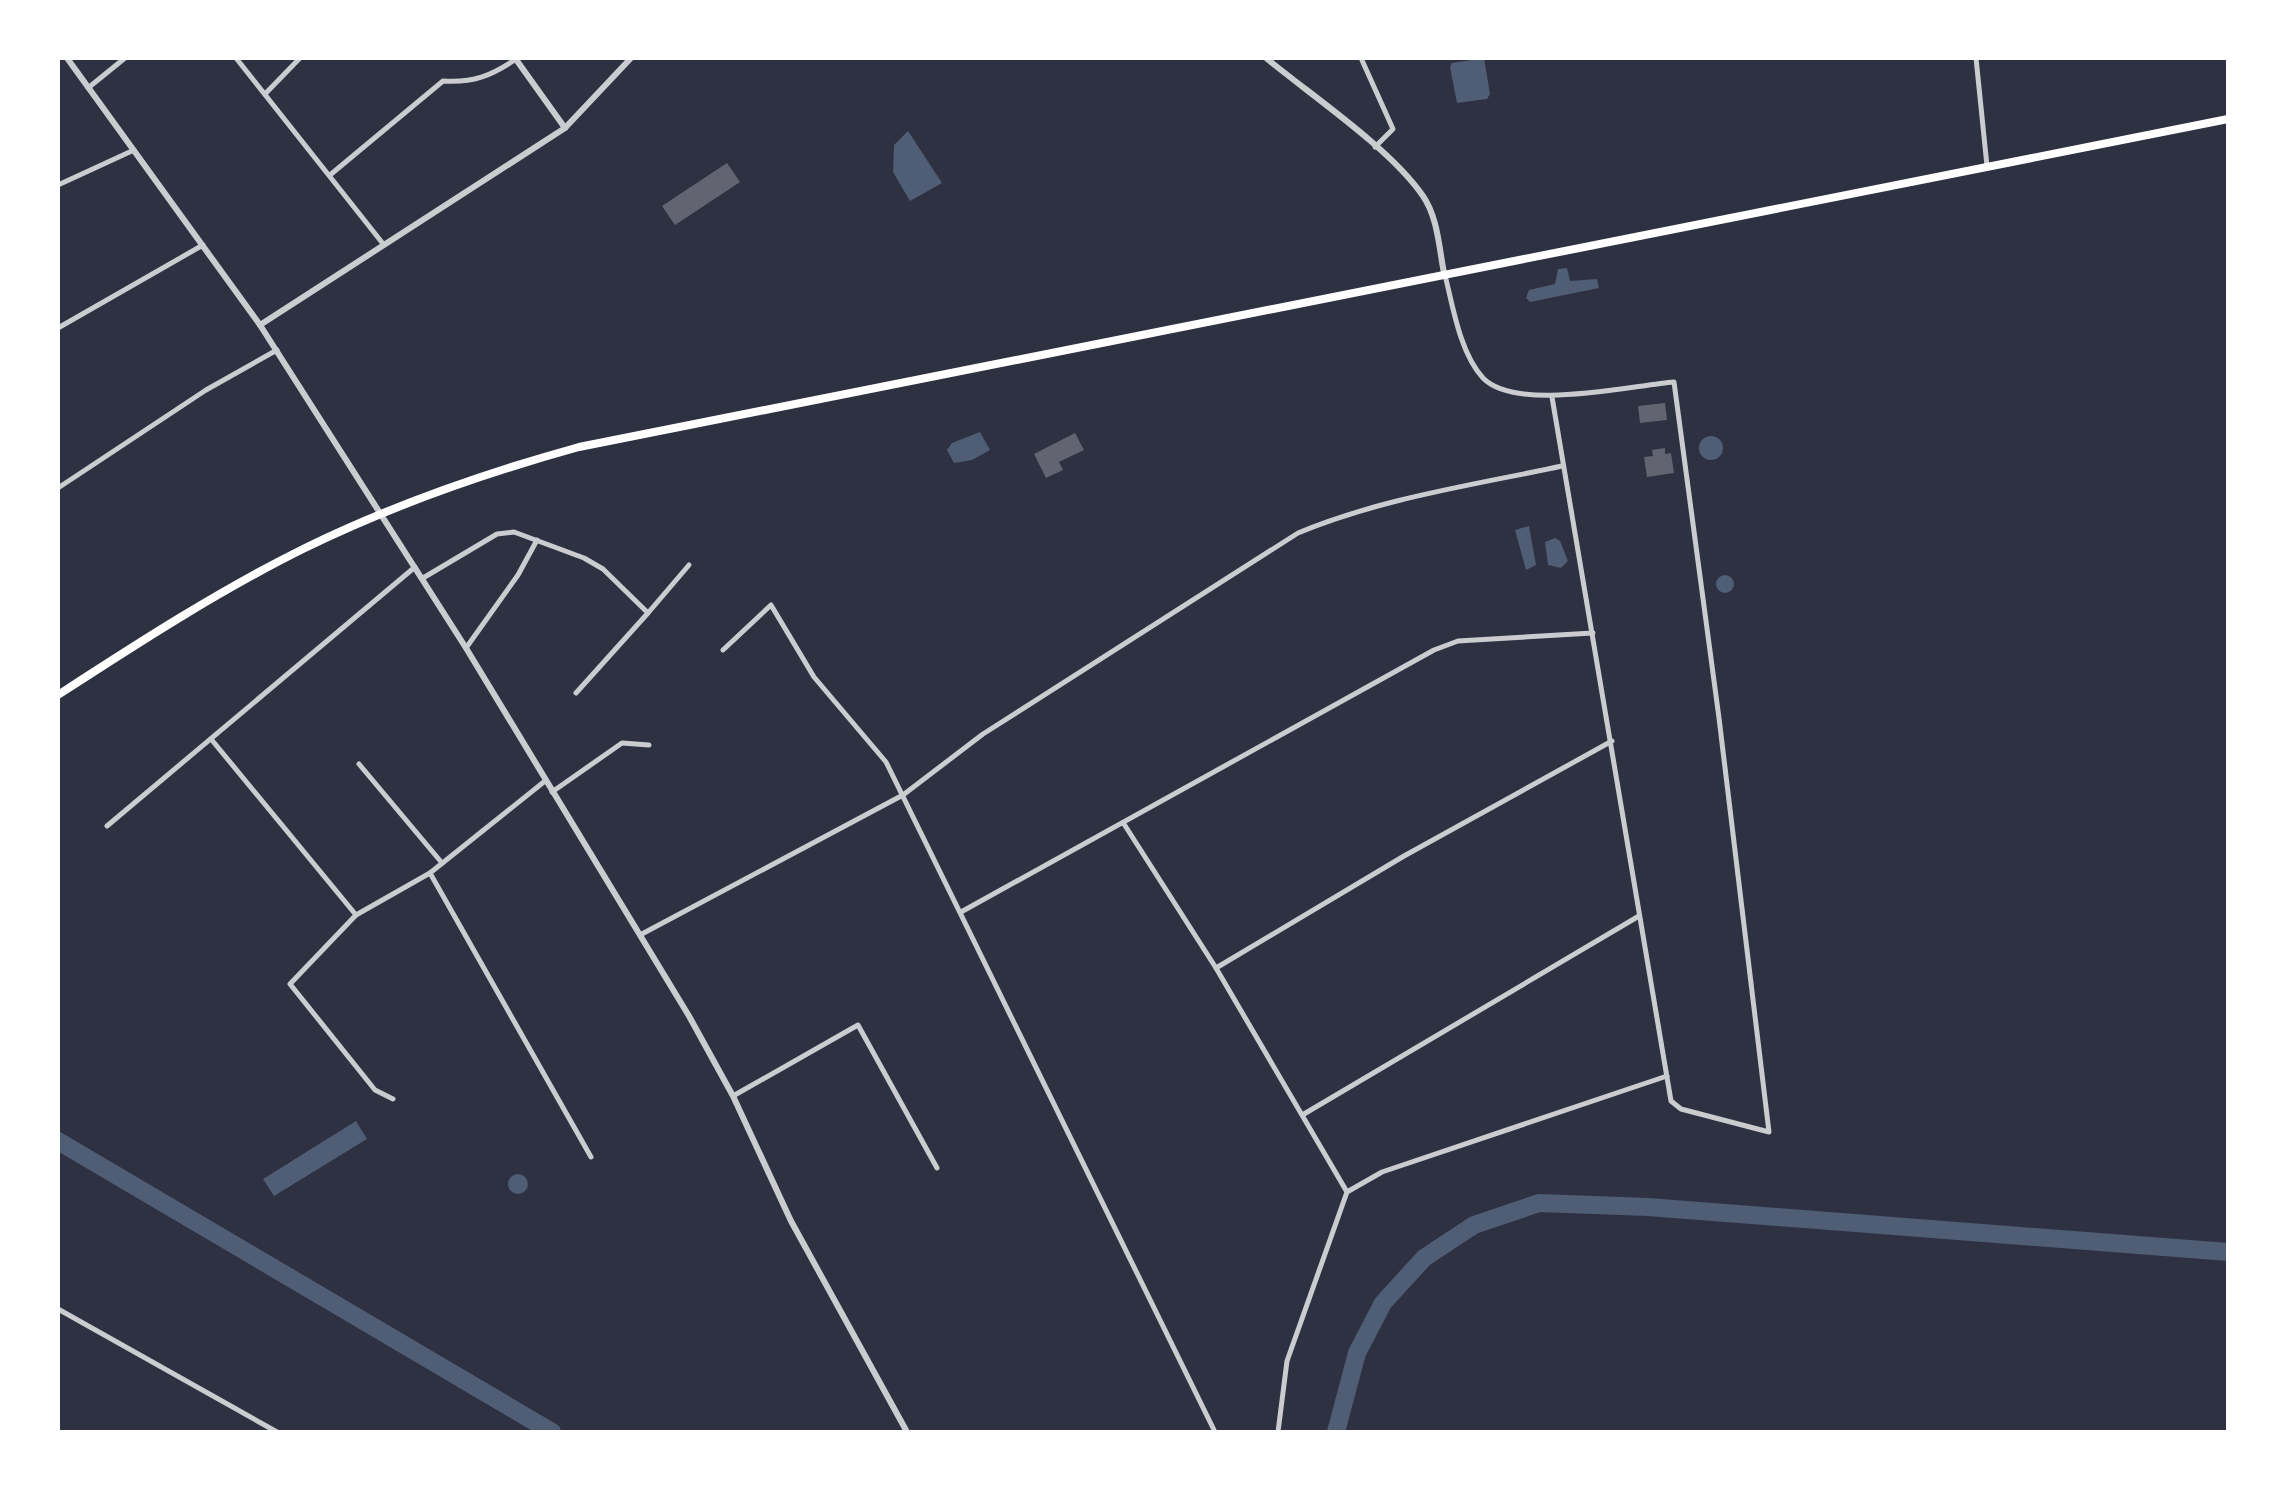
<svg xmlns="http://www.w3.org/2000/svg" width="2286" height="1490" font-family="'Source Sans 3',sans-serif">
  <rect width="100%" height="100%" fill="#2d3142"/>
  <g fill="#4f5d75">
    <path d="M1484,58l6,36 -3,5 -30,4 -7,-36 2,-4z"/>
    <path d="M908,131l34,52 -32,18 -17,-29 1,-27z"/>
    <path d="M1567,268l3,13 27,-2 2,9 -69,14 -4,-4 3,-8 26,-6 3,-15z"/>
    <path d="M980,432l10,18 -18,10 -18,3 -7,-13 5,-7z"/>
    <circle cx="1711" cy="448" r="12"/>
    <path d="M1529,526l7,39 -10,5 -11,-40z"/>
    <path d="M1555,538l5,3 8,20 -7,7 -13,-3 -3,-23z"/>
    <circle cx="1725" cy="584" r="9"/>
    <path d="M356,1121l11,18 -93,57 -11,-17z"/>
    <circle cx="518" cy="1184" r="10"/>
  </g>
  <g fill="none" stroke-linecap="round" stroke-linejoin="round">
    <g stroke="#4f5d75" stroke-width="18">
      <path d="M58,1141l494,291"/>
      <path d="M1336,1432l21,-79 26,-50 41,-45 50,-33 65,-22 109,4 580,45"/>
    </g>
  </g>
  <g fill="#626471">
    <path d="M727,163l13,19 -65,43 -13,-19z"/>
    <path d="M1665,403l2,17 -27,3 -2,-17z"/>
    <path d="M1075,433l9,17 -25,12 4,8 -17,8 -12,-24z"/>
    <path d="M1665,448v6l6,-1 3,20 -27,4 -3,-20 9,-1 -1,-6z"/>
  </g>
  <g fill="none" stroke-linecap="round" stroke-linejoin="round">
    <g stroke="#caccd0" stroke-width="5">
      <path d="M236,58l148,187"/>
      <path d="M1361,58l32,71 -18,18"/>
      <path d="M1976,58l11,108"/>
      <path d="M88,88l37,-30"/>
      <path d="M265,94l35,-36"/>
      <path d="M330,175l113,-94c30,2 48,-5 73,-22"/>
      <path d="M58,185l76,-35"/>
      <path d="M1445,275c8,32 15,78 38,103 33,34 145,8 191,4l45,336 50,414 -88,-23 -10,-8 -119,-704"/>
      <path d="M58,328l145,-83"/>
      <path d="M58,488l148,-98 71,-40"/>
      <path d="M423,578l74,-44 17,-2 70,26 19,11 45,44 -72,80"/>
      <path d="M648,613l41,-48"/>
      <path d="M466,648l52,-73 19,-35"/>
      <path d="M723,650l48,-45 43,72 72,85 329,670"/>
      <path d="M211,739l145,176"/>
      <path d="M359,764l83,99"/>
      <path d="M552,792l70,-49 27,2"/>
      <path d="M1124,824l92,144 131,224"/>
      <path d="M107,826l308,-259"/>
      <path d="M430,873l161,284"/>
      <path d="M961,912l473,-262 24,-9 135,-8"/>
      <path d="M640,935l263,-140 80,-61 315,-201c84,-35 176,-48 264,-67"/>
      <path d="M1216,968l188,-112 208,-115"/>
      <path d="M733,1096l125,-71 79,143"/>
      <path d="M393,1099l-18,-9 -85,-106 66,-69 74,-42 115,-92"/>
      <path d="M1304,1114l335,-198"/>
      <path d="M58,1309l219,123"/>
      <path d="M1278,1432l9,-71 60,-169 35,-20 285,-96"/>
    </g>
    <g stroke="#caccd0" stroke-width="6">
      <path d="M67,58l193,267 206,323 223,368 44,80 58,125 116,211"/>
      <path d="M515,58l50,70"/>
      <path d="M1266,58c46,38 124,90 157,138 15,22 16,52 21,77"/>
      <path d="M260,325l305,-197 66,-70"/>
    </g>
    <path stroke="#fff" stroke-width="8" d="M58,695c80,-52 162,-105 247,-147 88,-43 180,-75 274,-101l1649,-328"/>
  </g>
  <rect width="2286" height="1490" fill="none" stroke="#ffffff" stroke-width="120"/>
</svg>
